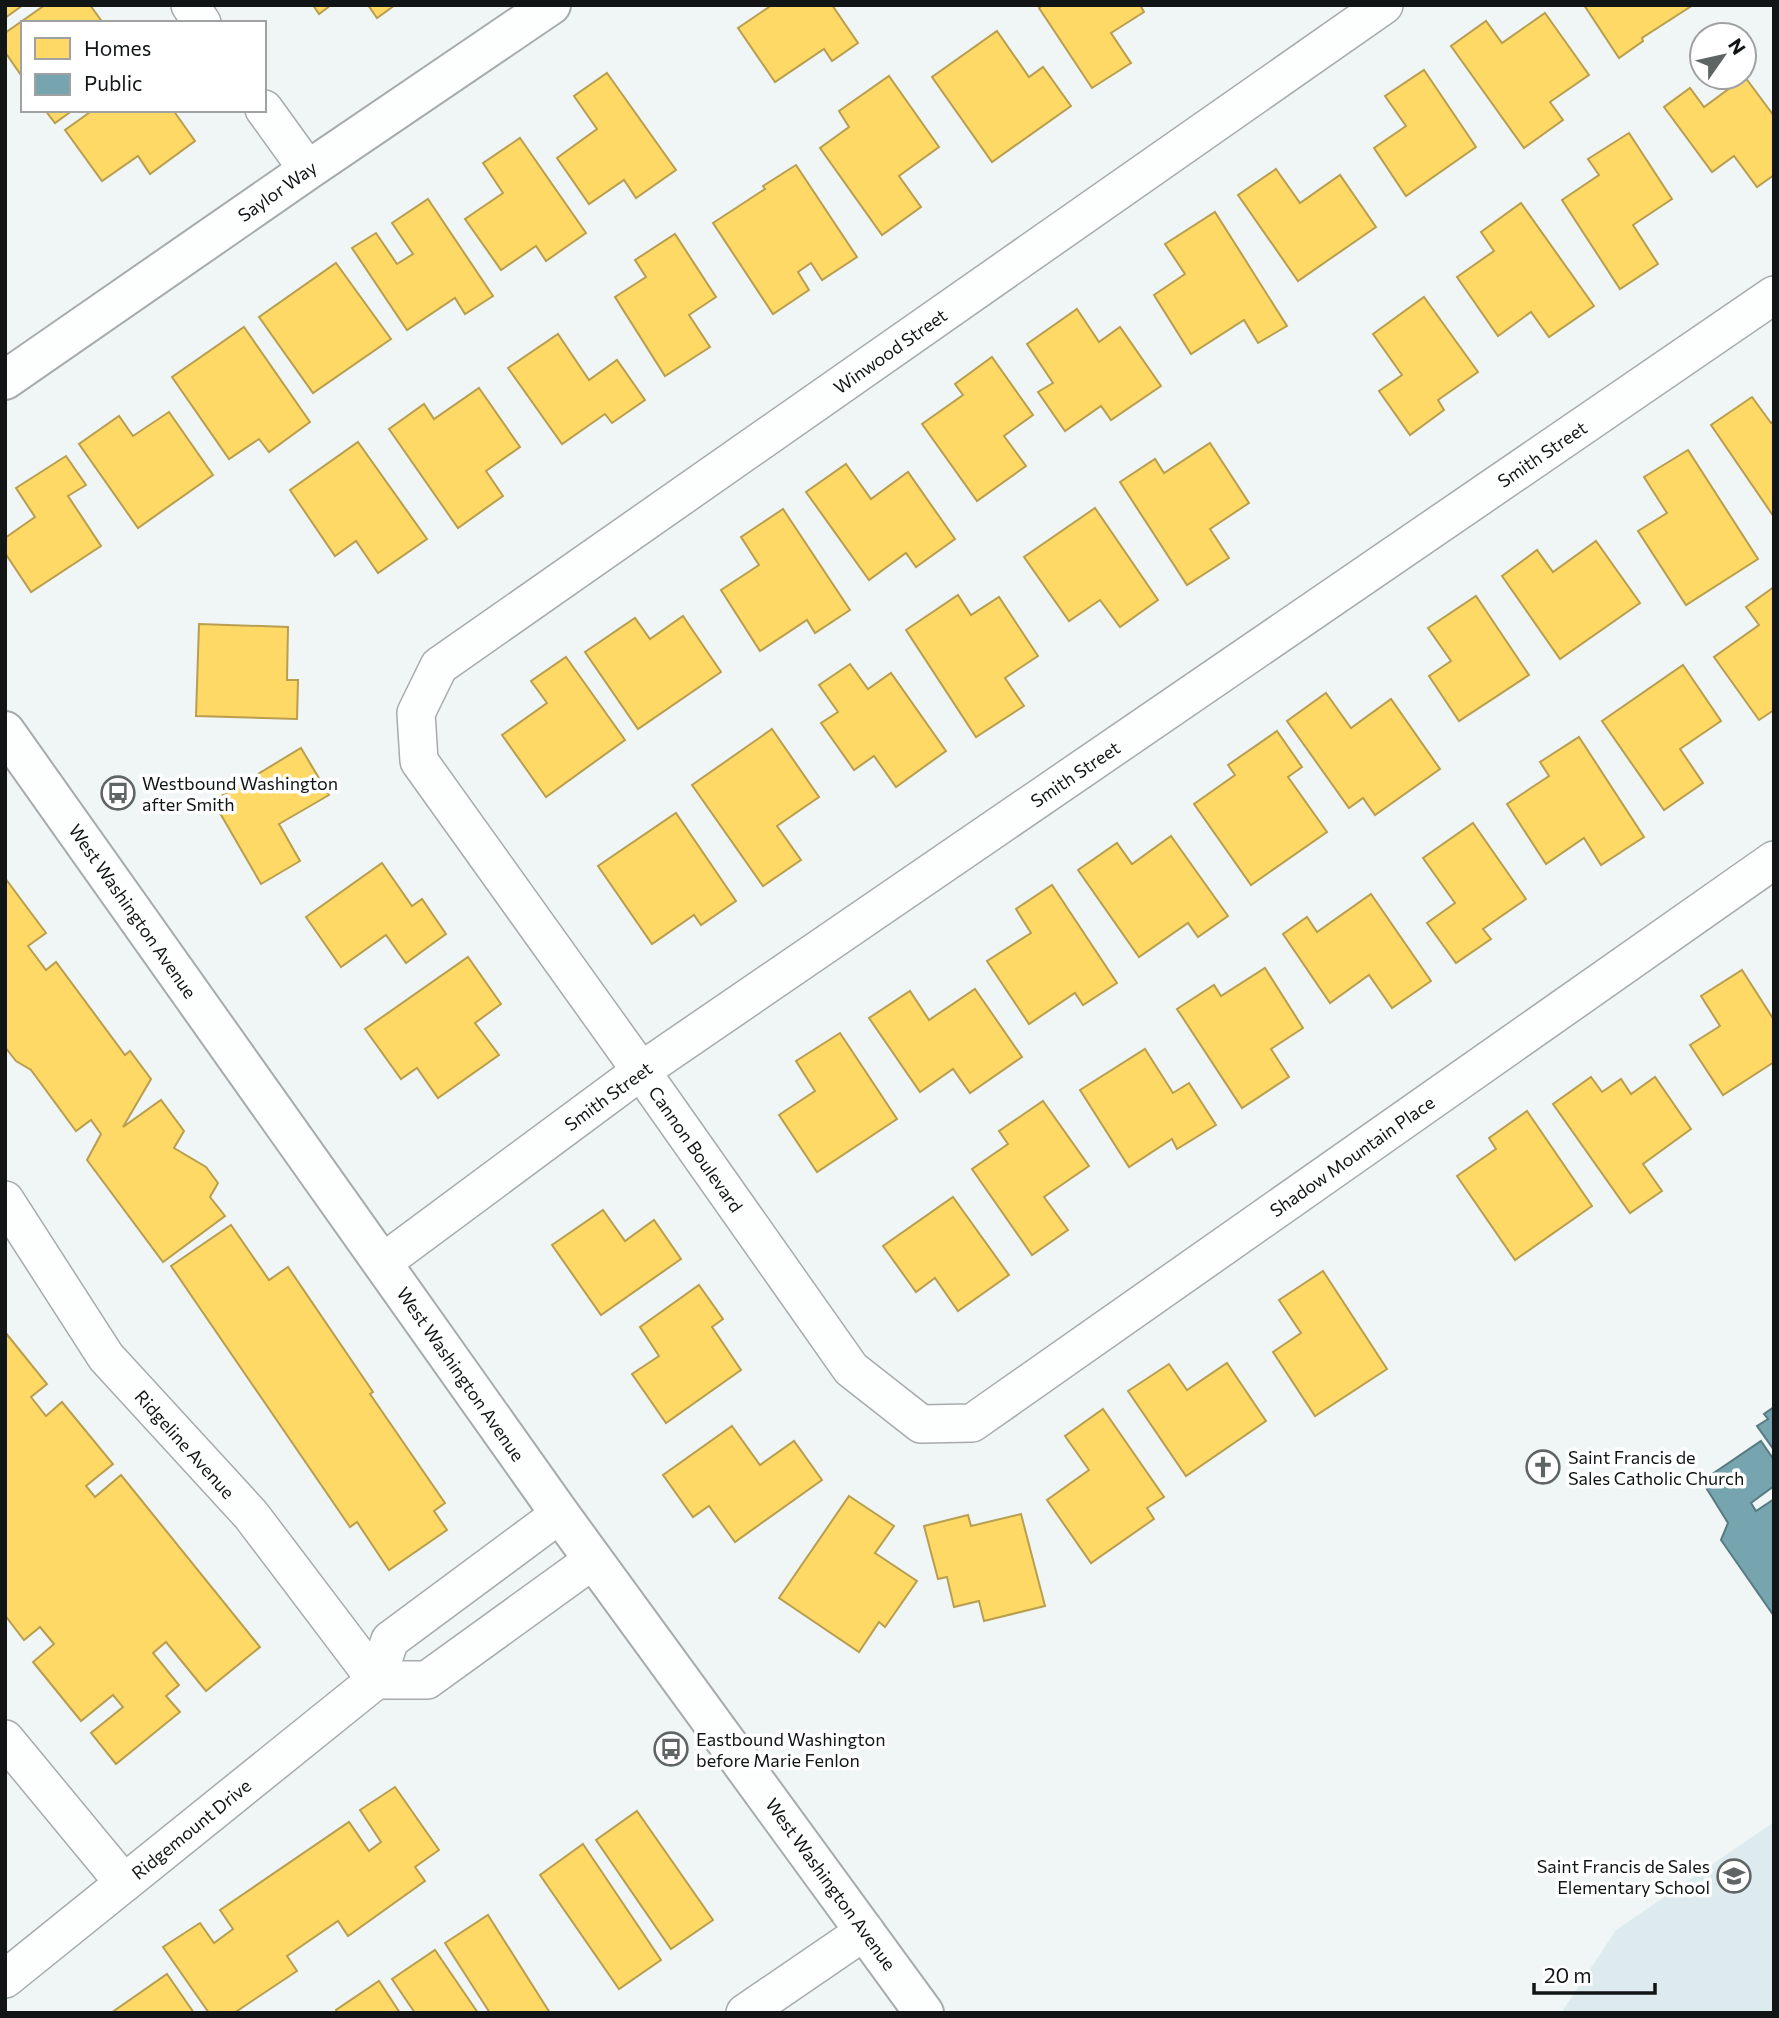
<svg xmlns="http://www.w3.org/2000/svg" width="1779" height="2018" font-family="Commissioner,sans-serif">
  <rect width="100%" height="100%" fill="#f0f6f6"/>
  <path fill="#ddebee" d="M1774,1822v191h-213l55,-83z"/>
  <g fill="#ffd966" stroke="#b89e4e" stroke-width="2">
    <path d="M5,5h18l-18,13z"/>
    <path d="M45,5h45l13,18h-80v55l-18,-26v-19z"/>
    <path d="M313,5h18l-12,9z"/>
    <path d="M368,5h27l-18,13z"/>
    <path d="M772,5h60l26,38 -26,18 -8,-12 -49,33 -37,-54z"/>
    <path d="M1043,5h97l4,7 -33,21 20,30 -39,25 -53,-80z"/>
    <path d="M1584,5h109l-51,33 1,3 -24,17z"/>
    <path d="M1545,13l44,62 -39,27 13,18 -39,28 -73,-102 35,-25 16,22z"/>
    <path d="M997,31l32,46 14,-10 28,39 -79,56 -60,-85z"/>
    <path d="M1424,70l52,77 -70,49 -32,-48 32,-22 -21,-30z"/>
    <path d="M607,73l69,97 -40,28 -12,-18 -35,24 -32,-46 40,-29 -23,-33z"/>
    <path d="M889,76l50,71 -40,29 22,31 -39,28 -62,-87 29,-21 -10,-16z"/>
    <path d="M1745,77l29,39v59l-17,12 -23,-31 -22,16 -48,-65 26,-19 14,19z"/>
    <path d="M45,110h28l-18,13z"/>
    <path d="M93,110h80l22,31 -45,33 -12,-18 -36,25 -37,-51z"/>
    <path d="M1629,133l43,66 -39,26 25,39 -38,25 -58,-89 37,-25 -11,-16z"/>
    <path d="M520,138l66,95 -40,28 -10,-15 -35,24 -36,-51 38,-26 -20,-30z"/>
    <path d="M796,165l61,92 -35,23 -11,-17 -13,9 11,18 -36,24 -60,-91 52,-34 -2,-3z"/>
    <path d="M1276,169l24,34 40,-28 36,52 -78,54 -60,-86z"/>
    <path d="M428,199l65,97 -28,18 -10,-16 -48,32 -55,-82 24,-15 21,31 16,-10 -21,-31z"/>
    <path d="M1521,203l73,103 -45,31 -18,-25 -33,24 -41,-59 37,-26 -13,-19z"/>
    <path d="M1215,212l72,114 -29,17 -14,-23 -53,34 -37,-59 31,-21 -20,-30z"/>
    <path d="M675,234l41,63 -27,18 21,32 -45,29 -50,-79 31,-20 -11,-17z"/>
    <path d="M336,263l55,76 -78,54 -54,-76z"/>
    <path d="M1424,297l54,75 -40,28 6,10 -34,25 -31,-44 23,-16 -29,-41z"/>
    <path d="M1077,309l22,33 21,-15 41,59 -50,34 -10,-14 -36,25 -27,-39 15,-9 -26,-39z"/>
    <path d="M244,327l66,95 -41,30 -10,-13 -30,20 -57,-82z"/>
    <path d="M558,334l31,46 28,-20 28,40 -33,23 -7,-9 -43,30 -54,-76z"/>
    <path d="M992,357l41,58 -29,21 22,30 -49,35 -55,-77 41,-29 -8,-11z"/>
    <path d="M479,388l41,59 -34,24 17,25 -45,32 -69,-99 35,-25 10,15z"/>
    <path d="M1752,397l19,26 3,-2v96l-63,-92z"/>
    <path d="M169,412l44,63 -75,53 -59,-84 40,-28 14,20z"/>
    <path d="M358,442l69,97 -49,34 -22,-32 -21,15 -45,-66z"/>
    <path d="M1210,443l39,60 -39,26 19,29 -42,27 -67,-103 35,-23 9,14z"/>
    <path d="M1688,450l70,109 -72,46 -48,-74 29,-18 -23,-36z"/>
    <path d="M66,456l20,29 -18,11 33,50 -70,46 -26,-39v-15l30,-21 -19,-29z"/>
    <path d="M846,464l25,35 37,-27 47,67 -39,28 -10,-14 -37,27 -63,-88z"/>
    <path d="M1095,508l63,92 -38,27 -20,-27 -31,21 -45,-64z"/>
    <path d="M783,509l67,101 -35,23 -8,-13 -47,31 -39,-61 38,-25 -18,-28z"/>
    <path d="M1596,541l44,62 -80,56 -58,-83 35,-26 16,22z"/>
    <path d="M1774,587v123l-15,10 -45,-63 45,-32 -13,-18z"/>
    <path d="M958,595l13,20 28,-18 39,59 -33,22 19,28 -48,31 -70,-107z"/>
    <path d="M1476,596l53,79 -70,46 -30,-45 22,-15 -23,-33z"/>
    <path d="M683,616l38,56 -83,57 -53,-77 50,-34 15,21z"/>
    <path d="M199,624l89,3 -1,53h11l-1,39 -101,-3z"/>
    <path d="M566,657l59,83 -79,57 -44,-62 45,-32 -16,-22z"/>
    <path d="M850,664l18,25 23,-16 55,78 -50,36 -22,-31 -20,14 -33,-47 17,-11 -19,-27z"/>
    <path d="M1683,665l38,56 -41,28 23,34 -39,27 -62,-89z"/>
    <path d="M1326,693l25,35 40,-29 49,70 -65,46 -12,-17 -14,10 -62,-87z"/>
    <path d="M772,729l47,68 -42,29 24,34 -38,26 -71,-101z"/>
    <path d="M1277,731l25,36 -14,10 39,55 -76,53 -57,-81 41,-29 -7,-10z"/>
    <path d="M1579,737l65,100 -43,28 -17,-27 -38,26 -39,-60 42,-28 -9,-14z"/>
    <path d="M301,748l28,47 -50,29 21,37 -39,23 -48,-83z"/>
    <path d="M676,813l60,88 -35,24 -7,-10 -42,29 -54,-78z"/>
    <path d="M1473,823l53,76 -43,30 8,10 -35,24 -29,-40 28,-20 -32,-45z"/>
    <path d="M1171,836l57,80 -30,21 -10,-14 -49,34 -61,-87 39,-27 15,21z"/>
    <path d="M382,863l30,43 10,-7 24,35 -40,29 -20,-28 -45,32 -35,-50z"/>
    <path d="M5,878l41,55 -18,13 18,24 10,-8 69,93 5,-4 21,28 -28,48 38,-27 23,31 -10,17 32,19 12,16 -8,14 15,19 -62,46 -76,-102 14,-26 -10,-14 -15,11 -45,-61 -15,-9 -11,-14z"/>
    <path d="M1052,885l65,98 -34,22 -8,-12 -46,31 -42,-63 44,-28 -15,-24z"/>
    <path d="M1371,894l60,87 -39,27 -23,-33 -39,28 -47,-69 24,-17 10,15z"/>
    <path d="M468,957l33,47 -26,19 24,32 -61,43 -21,-30 -16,11 -36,-50z"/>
    <path d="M1265,968l38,60 -32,21 18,28 -47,31 -65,-99 37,-24 7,11z"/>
    <path d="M1742,970l32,50v42l-51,33 -33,-50 30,-19 -19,-30z"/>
    <path d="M975,989l47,68 -52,36 -17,-24 -33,23 -51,-74 41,-27 19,29z"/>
    <path d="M840,1033l57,86 -80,53 -38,-57 36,-24 -19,-30z"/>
    <path d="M1145,1049l28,44 16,-10 27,42 -39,24 -5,-10 -43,28 -49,-77z"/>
    <path d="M1591,1077l11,15 19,-13 10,15 24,-17 36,52 -48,35 19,27 -32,22 -77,-109z"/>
    <path d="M1043,1101l46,65 -45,31 24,33 -36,25 -60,-86 36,-25 -9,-13z"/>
    <path d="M1527,1111l65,95 -77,54 -58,-84 39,-27 -7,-11z"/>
    <path d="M953,1197l56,78 -51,36 -23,-33 -19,14 -33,-46z"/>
    <path d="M603,1210l22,31 29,-21 27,39 -80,56 -49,-70z"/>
    <path d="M231,1225l38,55 19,-13 85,125 -3,2 75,109 -11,8 13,19 -58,40 -32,-48 -7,5 -179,-261z"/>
    <path d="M1323,1271l64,98 -72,47 -42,-64 28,-19 -22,-33z"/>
    <path d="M699,1285l24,34 -11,8 29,43 -75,53 -34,-49 27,-18 -19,-29z"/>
    <path d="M5,1332l42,52 -16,13 15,19 16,-14 51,62 -27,22 9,11 26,-22 139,172 -54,44 -40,-49 -13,11 26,32 -13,11 14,16 -64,52 -25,-31 32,-26 -10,-12 -32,26 -48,-59 21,-18 -14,-17 -16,13 -17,-22 -2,1z"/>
    <path d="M1227,1363l39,58 -80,55 -58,-85 41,-27 18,26z"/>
    <path d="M1103,1409l61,88 -17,11 7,11 -63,44 -44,-63 42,-30 -24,-34z"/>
    <path d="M732,1426l28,39 34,-24 28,39 -87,62 -26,-36 -16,11 -30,-42z"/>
    <path d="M849,1496l45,30 -19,27 42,28 -32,46 -6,-5 -20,30 -80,-54z"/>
    <path d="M1021,1514l24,92 -61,15 -5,-20 -25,6 -7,-30 -9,2 -14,-53 44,-11 3,11z"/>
    <path d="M395,1787l44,63 -24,17 10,14 -77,55 -10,-15 -51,35 10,15 -63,42h-25l-46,-66 37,-24 14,20 19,-14 -13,-19 129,-88 20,29 12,-9 -21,-32z"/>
    <path d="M637,1811l76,109 -42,29 -75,-109z"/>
    <path d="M583,1844l78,116 -42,29 -79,-114z"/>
    <path d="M488,1915l62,98h-60l-45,-70z"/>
    <path d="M435,1950l43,63h-63l-23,-34z"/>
    <path d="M167,1974l27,39h-83z"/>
    <path d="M379,1981l21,32h-63l-1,-3z"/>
  </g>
  <g fill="#76a5af" stroke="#587a81" stroke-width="2">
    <path d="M1774,1407v43l-17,-24 11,-7 -4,-5z"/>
    <path d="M1761,1441l13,19v26l-23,17 5,8 18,-12v117l-53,-76 7,-17 -26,-42z"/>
  </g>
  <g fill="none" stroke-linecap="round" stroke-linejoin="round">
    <defs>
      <g id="street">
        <path d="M190,5l12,18"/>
        <path d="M1384,5l-945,661 -23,47 3,48 222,310 210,298 70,55 51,-1 802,-563"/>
        <path d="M264,109l44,61"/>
        <path d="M5,1200l101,157 145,158 125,165"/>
        <path d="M382,1263l259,-192 1133,-776"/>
        <path d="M376,1680h51l166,-120"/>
        <path d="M5,1739l119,144"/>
        <path d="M5,1979l371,-299 14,-40 170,-126"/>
        <path d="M745,2013l120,-82"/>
      </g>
      <g id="secondary">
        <path d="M5,380l303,-210 243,-165"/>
        <path d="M5,731l555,783 364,499"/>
      </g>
    </defs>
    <use href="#street" stroke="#a6abac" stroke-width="40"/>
    <use href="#secondary" stroke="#a6abac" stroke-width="42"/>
    <use href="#street" stroke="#fdfefe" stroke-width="37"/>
    <use href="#secondary" stroke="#fdfefe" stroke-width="38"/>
  </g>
  <defs>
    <symbol id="bus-ring" viewBox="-11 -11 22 22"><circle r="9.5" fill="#fff" stroke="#5f6464" stroke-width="1.5"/><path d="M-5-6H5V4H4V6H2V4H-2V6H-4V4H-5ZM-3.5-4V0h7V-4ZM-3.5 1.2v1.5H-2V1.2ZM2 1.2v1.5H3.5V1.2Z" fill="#5f6464"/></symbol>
    <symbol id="church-ring" viewBox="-11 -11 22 22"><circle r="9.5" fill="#fff" stroke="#5f6464" stroke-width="1.5"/><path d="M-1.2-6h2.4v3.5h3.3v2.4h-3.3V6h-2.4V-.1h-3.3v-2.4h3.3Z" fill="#5f6464"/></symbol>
    <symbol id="school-ring" viewBox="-11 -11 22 22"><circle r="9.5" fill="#fff" stroke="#5f6464" stroke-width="1.5"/><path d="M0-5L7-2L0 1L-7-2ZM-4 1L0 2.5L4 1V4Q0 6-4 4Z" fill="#5f6464"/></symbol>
  </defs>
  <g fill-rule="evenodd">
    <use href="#bus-ring" x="99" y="774" width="38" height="38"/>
    <use href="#church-ring" x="1524" y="1448" width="38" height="38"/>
    <use href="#bus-ring" x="652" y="1730" width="38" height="38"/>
    <use href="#school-ring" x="1715" y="1857" width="38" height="38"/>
  </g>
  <g text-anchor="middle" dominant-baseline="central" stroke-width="7" stroke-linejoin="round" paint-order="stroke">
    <g font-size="18" fill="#111516" stroke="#fff">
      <text transform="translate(277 191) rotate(-35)">Saylor Way</text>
      <text transform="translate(890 351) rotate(-35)">Winwood Street</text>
      <text transform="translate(1542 454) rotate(-34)">Smith Street</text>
      <text transform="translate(1075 774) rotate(-34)">Smith Street</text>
      <text transform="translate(133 911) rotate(55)">West Washington Avenue</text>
      <text transform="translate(608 1096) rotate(-36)">Smith Street</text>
      <text transform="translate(696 1149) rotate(55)">Cannon Boulevard</text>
      <text transform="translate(1352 1156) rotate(-35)">Shadow Mountain Place</text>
      <text transform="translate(461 1374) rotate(55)">West Washington Avenue</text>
      <text transform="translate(185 1444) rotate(48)">Ridgeline Avenue</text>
      <text transform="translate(191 1829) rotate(-39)">Ridgemount Drive</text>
      <text transform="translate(831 1884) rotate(54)">West Washington Avenue</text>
    </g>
    <g font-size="18" fill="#111516" stroke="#fff" text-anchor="start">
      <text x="142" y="783">Westbound Washington<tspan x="142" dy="21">after Smith</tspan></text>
      <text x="1568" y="1457">Saint Francis de<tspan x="1568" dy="21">Sales Catholic Church</tspan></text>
      <text x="696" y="1739">Eastbound Washington<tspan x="696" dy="21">before Marie Fenlon</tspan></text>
      <text x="1710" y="1866" text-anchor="end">Saint Francis de Sales<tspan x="1710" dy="21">Elementary School</tspan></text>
    </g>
  </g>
  <rect width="1779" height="2018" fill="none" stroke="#111516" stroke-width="14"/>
  <rect x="21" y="21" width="245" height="91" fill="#ffffff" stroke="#a0a1a2" stroke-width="2"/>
  <rect x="35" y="38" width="35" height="21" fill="#ffd966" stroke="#a0a1a2" stroke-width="2"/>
  <text x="84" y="56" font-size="21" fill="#111516">Homes</text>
  <rect x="35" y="74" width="35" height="21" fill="#76a5af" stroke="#a0a1a2" stroke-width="2"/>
  <text x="84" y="91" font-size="21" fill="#111516">Public</text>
  <g transform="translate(1723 56) rotate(56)"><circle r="33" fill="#ffffff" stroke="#a0a1a2" stroke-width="2"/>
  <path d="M0-5L12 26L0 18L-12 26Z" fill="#5f6464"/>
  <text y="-10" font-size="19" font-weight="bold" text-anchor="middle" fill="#111516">N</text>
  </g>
  <path d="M1534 1983v10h121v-10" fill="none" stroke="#111516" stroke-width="3.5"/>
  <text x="1544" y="1983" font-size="21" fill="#111516" stroke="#ffffff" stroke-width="5" paint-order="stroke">20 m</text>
</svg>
